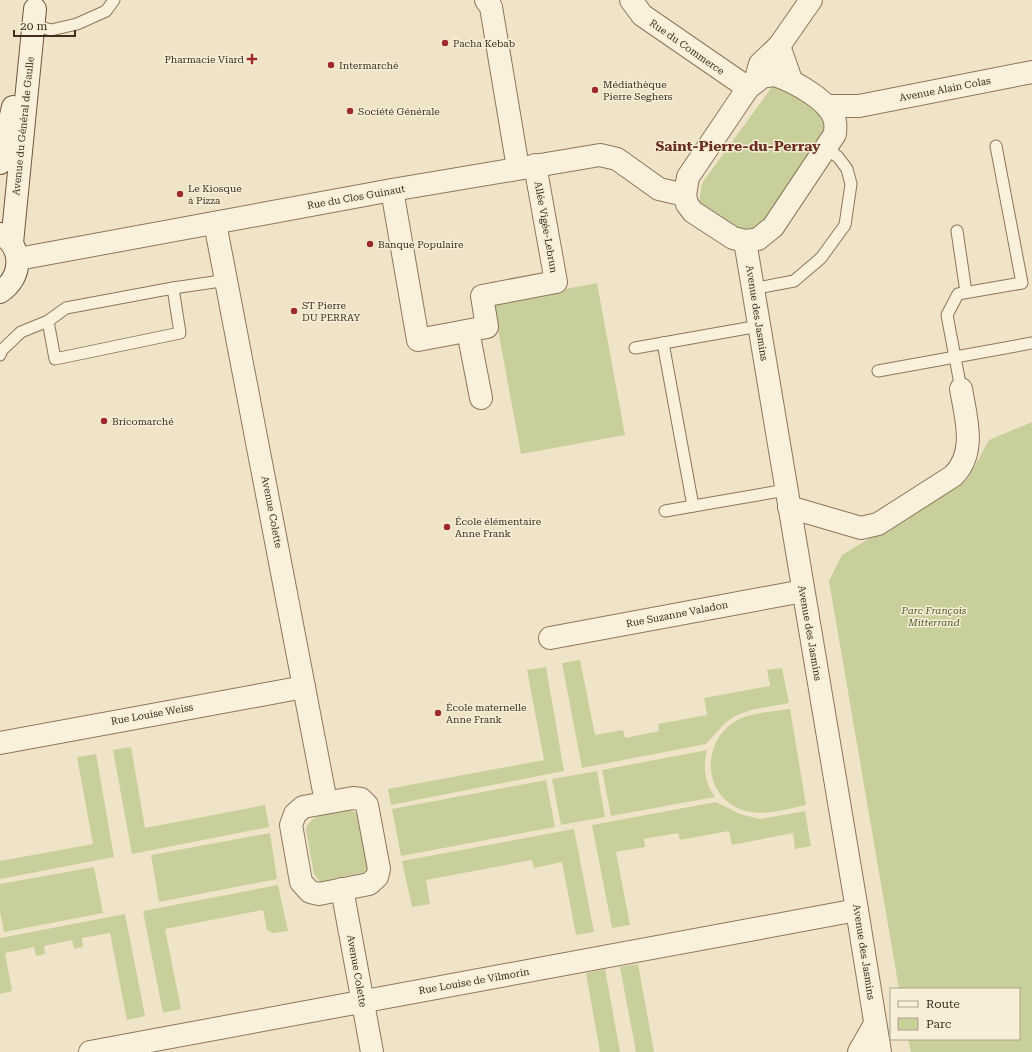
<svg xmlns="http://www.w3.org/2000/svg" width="1032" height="1052" font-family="'Roboto Serif',serif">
  <rect width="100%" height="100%" fill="#f0e4c8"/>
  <g fill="#c9cf9b">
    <path d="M772,87l14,1 37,28 1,14 -60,91c-4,3 -8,8 -12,9 -20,8 -40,-17 -53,-28l3,-19z"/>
    <path d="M597,283l28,152 -104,19 -28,-151z"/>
    <path d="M1032,422v630h-121l-3,-13h111v-50h-120l-70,-408 13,-26 126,-77 21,-38z"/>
    <path d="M580,660l15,75 28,-5 2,8 34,-7 -1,-7 49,-9 -3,-17 66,-12 -3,-16 15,-2 7,35 -38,7 -16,6 -11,8 -18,20 -124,24 -20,-105z"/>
    <path d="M546,667l18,104 -173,34 -3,-16 156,-29 -17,-90z"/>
    <path d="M790,709l16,96c-20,4 -40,11 -60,6 -42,-11 -47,-66 -12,-89 16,-10 38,-10 56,-13z"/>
    <path d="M131,747l14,81 120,-23 4,22 -137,27 -19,-104z"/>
    <path d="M707,750c-4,17 -3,32 8,47l-104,19 -9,-46z"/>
    <path d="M96,754l18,103 -114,22v-18l93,-17 -16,-87z"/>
    <path d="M597,771l8,46 -44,8 -9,-46z"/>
    <path d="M546,780l9,47 -154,29 -9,-47z"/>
    <path d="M716,802l24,12 20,5 45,-8 6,35 -16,3 -2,-16 -61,12 -3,-14 -49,9 -2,-7 -34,6 1,8 -29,5 14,73 -18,3 -20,-103z"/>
    <path d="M345,810l8,1 6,4 10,52 -4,5 -45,10 -6,-8 -8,-44c4,-17 25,-16 39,-20z"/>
    <path d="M574,829l20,103 -18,3 -14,-73 -28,6 -2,-8 -106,20 4,24 -18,3 -10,-46z"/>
    <path d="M270,833l7,46 -118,23 -8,-47z"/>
    <path d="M94,867l9,46 -99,19 -4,-20v-28z"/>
    <path d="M278,885l10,46 -15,2 -6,-3 -4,-20 -98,19 16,80 -18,4 -20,-102z"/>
    <path d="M125,914l20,102 -18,4 -17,-87 -28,5 1,9 -9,2 -2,-9 -28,6 1,8 -9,2 -2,-9 -29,6 7,38 -12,3v-56z"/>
    <path d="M638,964l16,88h-18l-16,-85z"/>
    <path d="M605,969l15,83h-20l-14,-79z"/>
  </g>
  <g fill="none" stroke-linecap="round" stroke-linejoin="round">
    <defs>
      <g id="service">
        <path d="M33,25l18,5 26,-6 29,-13 8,-11"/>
        <path d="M957,231l9,61"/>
        <path d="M173,288l55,-8"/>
        <path d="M752,289l42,-8 27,-23 24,-33 6,-41 -4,-15 -9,-12 -12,-9"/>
        <path d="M663,343l30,163"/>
        <path d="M635,348l124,-22"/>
        <path d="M0,355l2,-5 19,-18 27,-11 18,-13 107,-20 7,45 -125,26 -7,-38"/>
        <path d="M878,371l154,-28"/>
        <path d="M961,389l-14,-74 11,-21 64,-11 -26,-137"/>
        <path d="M665,511l121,-21"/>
      </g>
      <g id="minor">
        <path d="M486,0l5,7 27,161"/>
        <path d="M779,46l12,34"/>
        <path d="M755,82l5,-18 19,-18 32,-46"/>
        <path d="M392,190l26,150 69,-13 -5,-31 74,-14 -21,-117"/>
        <path d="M215,223l111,579"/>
        <path d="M468,331l13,67"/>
        <path d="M789,507l72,21 17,-4 75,-48c24,-23 13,-58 8,-87"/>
        <path d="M550,638l253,-47"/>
        <path d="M0,743l304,-56"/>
        <path d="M353,798l8,1 6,6 12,64 -2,8 -8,7 -50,10 -9,-2 -9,-10 -10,-57 4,-11 8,-7z"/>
        <path d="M342,889l30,163"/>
        <path d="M90,1052l767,-142"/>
        <path d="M859,1052l16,-28"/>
      </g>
      <g id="tertiary">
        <path d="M631,0l11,15 106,73"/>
        <path d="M775,75c18,6 57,26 60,47 1,3 0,8 0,12l-62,93 -15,12 -13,2 -12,-3 -40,-26 -6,-8 -2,-9 3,-18 60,-89 14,-11z"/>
        <path d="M828,106h31l173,-34"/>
        <path d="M745,241l112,669 23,142"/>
        <path d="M18,259l374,-69 208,-35 17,4 42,30 26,6"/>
      </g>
      <g id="secondary">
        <path d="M0,163l13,-56"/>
        <path d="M12,243l23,-234"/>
        <path d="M0,292c22,-14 24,-44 1,-58"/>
      </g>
    </defs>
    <use href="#service" stroke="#8d765c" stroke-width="13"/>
    <use href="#minor" stroke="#8d765c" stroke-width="24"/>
    <use href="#tertiary" stroke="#8d765c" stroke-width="24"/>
    <use href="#secondary" stroke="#6f573f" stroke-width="24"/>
    <use href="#service" stroke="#faf1dc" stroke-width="11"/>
    <use href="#minor" stroke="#faf1dc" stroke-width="22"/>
    <use href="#tertiary" stroke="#faf1dc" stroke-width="22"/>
    <use href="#secondary" stroke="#faf1dc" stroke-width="22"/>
  </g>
  <g fill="#9e2a2b" stroke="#f7eed8" stroke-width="1.5">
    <circle cx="445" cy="43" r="4"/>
    <path d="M250 53h4v4h4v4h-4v4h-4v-4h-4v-4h4z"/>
    <circle cx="331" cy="65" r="4"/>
    <circle cx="595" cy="90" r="4"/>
    <circle cx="350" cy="111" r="4"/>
    <circle cx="180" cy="194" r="4"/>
    <circle cx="370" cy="244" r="4"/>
    <circle cx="294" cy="311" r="4"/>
    <circle cx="104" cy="421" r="4"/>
    <circle cx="447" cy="527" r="4"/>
    <circle cx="438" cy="713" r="4"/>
  </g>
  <g text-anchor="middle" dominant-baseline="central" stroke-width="3" stroke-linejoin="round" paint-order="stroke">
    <g font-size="10" fill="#3d2e20" stroke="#f7eed8" text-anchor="start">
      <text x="453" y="43">Pacha Kebab</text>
      <text x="244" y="59" text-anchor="end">Pharmacie Viard</text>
      <text x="339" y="65">Intermarché</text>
      <text x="603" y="84">Médiathèque<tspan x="603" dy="12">Pierre Seghers</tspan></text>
      <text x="358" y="111">Société Générale</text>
      <text x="188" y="188">Le Kiosque<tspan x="188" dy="12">à Pizza</tspan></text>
      <text x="378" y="244">Banque Populaire</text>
      <text x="302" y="305">ST Pierre<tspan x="302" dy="12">DU PERRAY</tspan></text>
      <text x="112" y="421">Bricomarché</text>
      <text x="455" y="521">École élémentaire<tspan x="455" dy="12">Anne Frank</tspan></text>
      <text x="446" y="707">École maternelle<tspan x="446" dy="12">Anne Frank</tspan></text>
    </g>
    <g font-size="10" fill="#3d2e20" stroke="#f7eed8">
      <text transform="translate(687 47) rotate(35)">Rue du Commerce</text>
      <text transform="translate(945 89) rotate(-11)">Avenue Alain Colas</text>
      <text transform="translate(23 126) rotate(-84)">Avenue du Général de Gaulle</text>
      <text transform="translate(356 197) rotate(-10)">Rue du Clos Guinaut</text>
      <text transform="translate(546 227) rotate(80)">Allée Vigée-Lebrun</text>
      <text transform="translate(757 313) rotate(81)">Avenue des Jasmins</text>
      <text transform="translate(272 512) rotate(79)">Avenue Colette</text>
      <text transform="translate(677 614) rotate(-11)">Rue Suzanne Valadon</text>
      <text transform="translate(810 633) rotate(80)">Avenue des Jasmins</text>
      <text transform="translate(152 714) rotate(-10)">Rue Louise Weiss</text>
      <text transform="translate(864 952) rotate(81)">Avenue des Jasmins</text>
      <text transform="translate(357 971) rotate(80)">Avenue Colette</text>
      <text transform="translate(474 981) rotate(-10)">Rue Louise de Vilmorin</text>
    </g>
    <g font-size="10" font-style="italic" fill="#4d5a26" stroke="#f7eed8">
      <text x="934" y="610">Parc François<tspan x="934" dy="12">Mitterrand</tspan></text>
    </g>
    <g font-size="14" font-weight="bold" fill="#6b2e1e" stroke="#f7eed8">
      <text x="738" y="146">Saint-Pierre-du-Perray</text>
    </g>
  </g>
  <rect x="890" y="988" width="130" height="52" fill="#f7eed8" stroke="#ada18e"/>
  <rect x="898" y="1001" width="20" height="6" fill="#faf1dc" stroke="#ada18e"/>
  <text x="926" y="1008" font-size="12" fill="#3d2e20">Route</text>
  <rect x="898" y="1018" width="20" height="12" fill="#c9cf9b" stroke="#ada18e"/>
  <text x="926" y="1028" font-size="12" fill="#3d2e20">Parc</text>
  <path d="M14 30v6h61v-6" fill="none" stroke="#3d2e20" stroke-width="2"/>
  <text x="20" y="30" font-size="12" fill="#3d2e20" stroke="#f7eed8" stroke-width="3" paint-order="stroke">20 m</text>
</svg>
